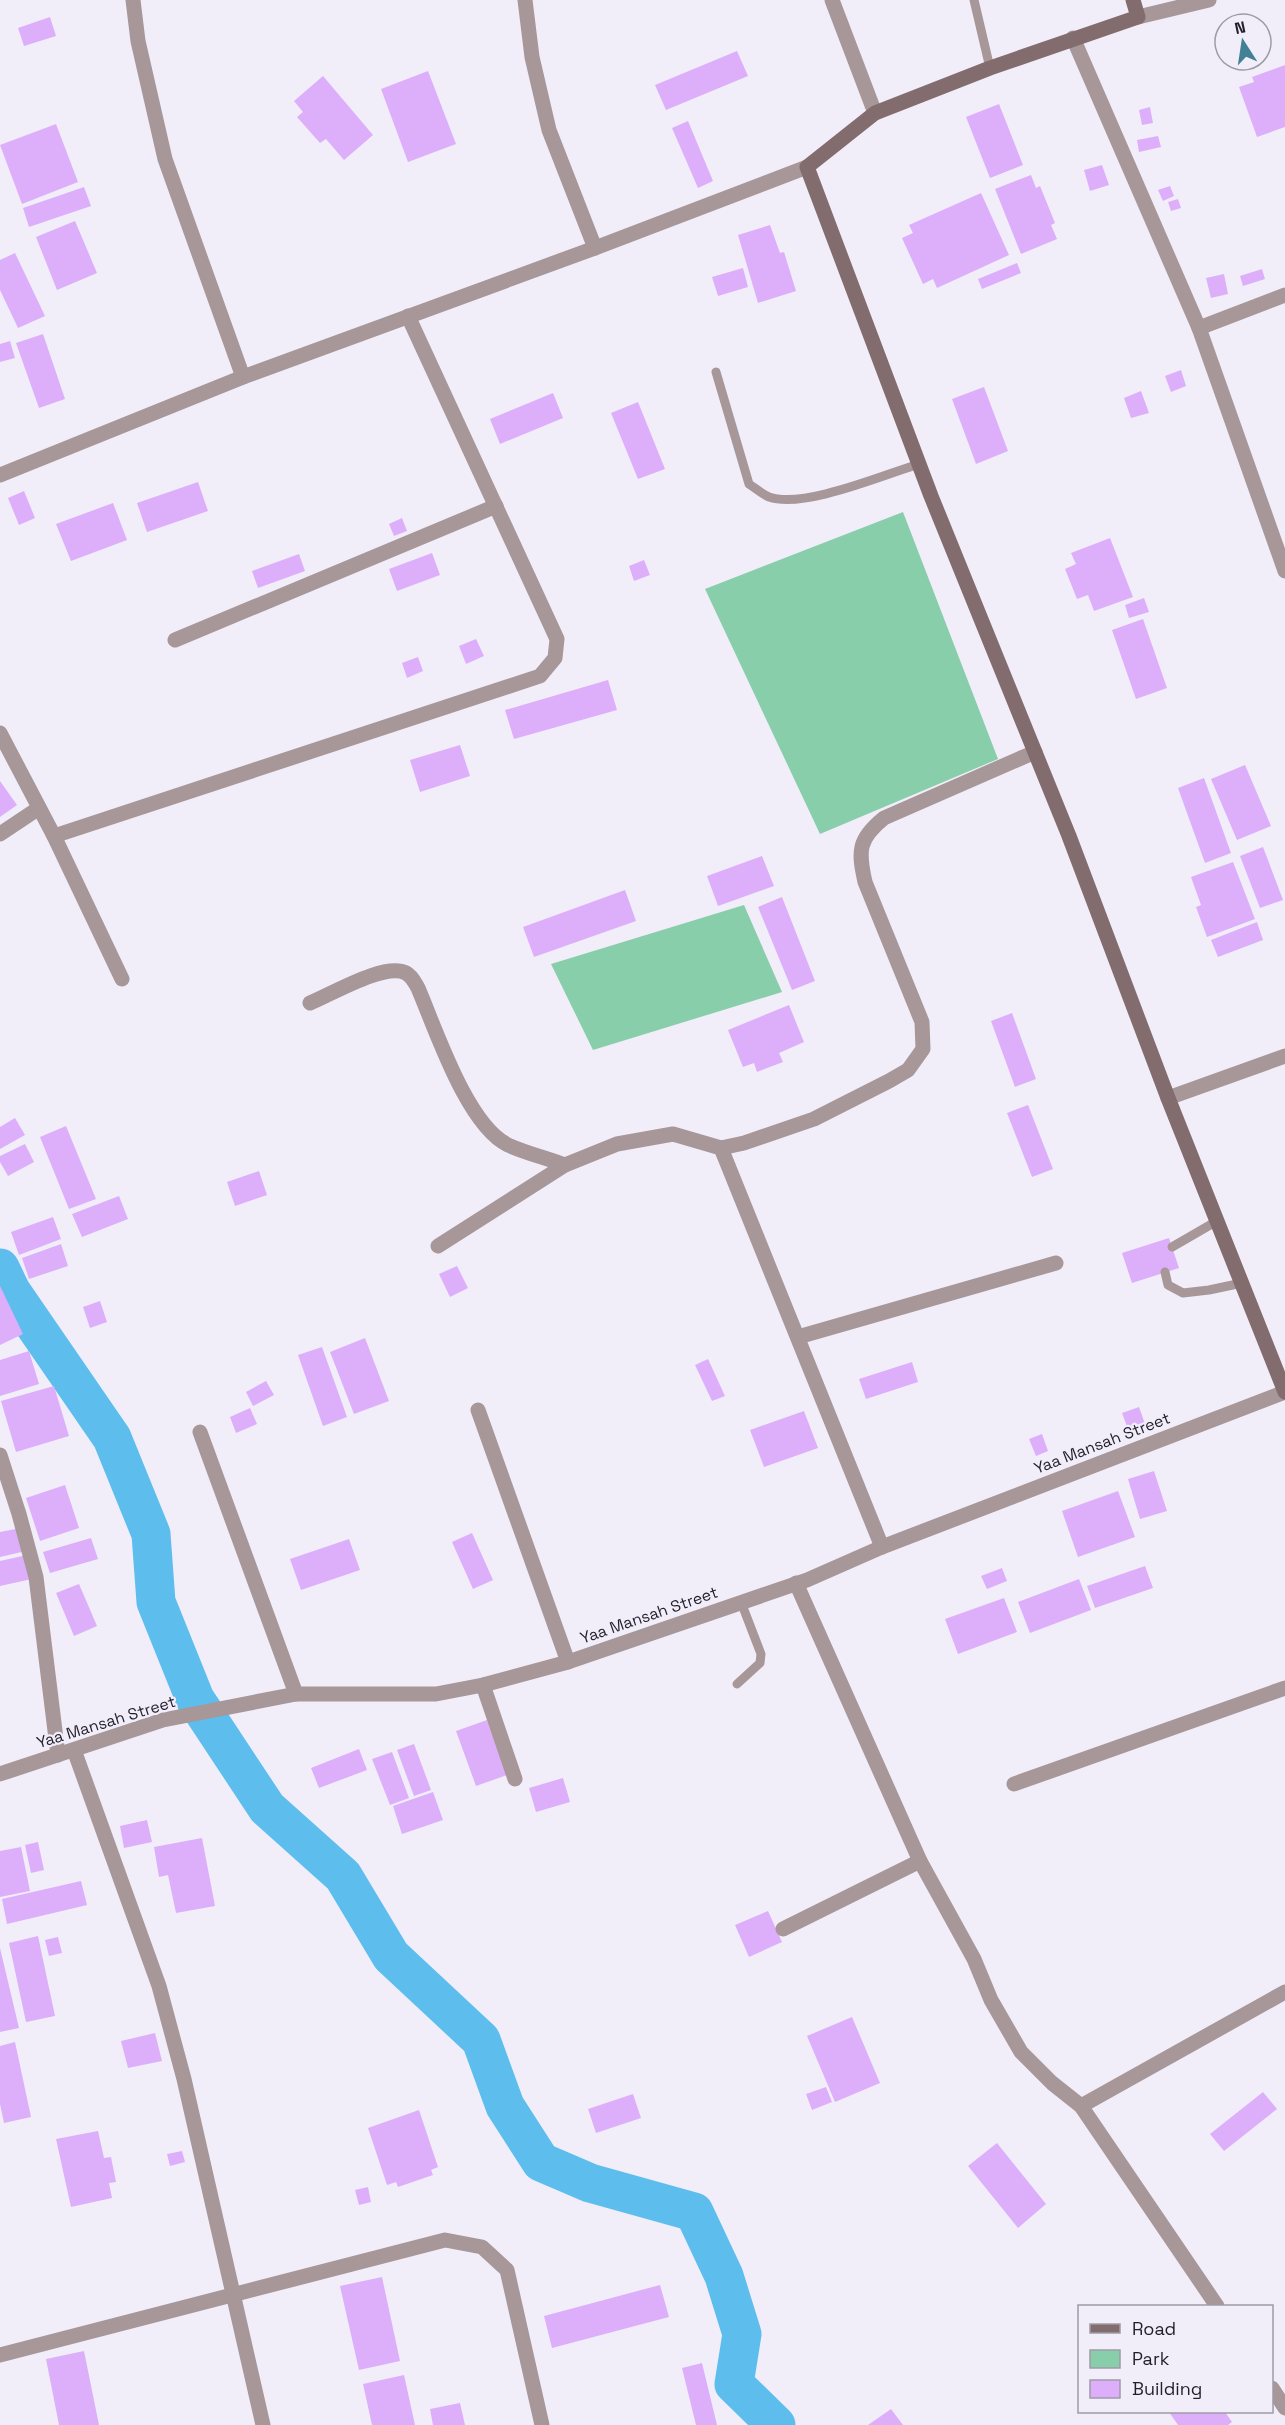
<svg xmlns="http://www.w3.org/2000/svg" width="1285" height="2425" font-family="'Space Grotesk',sans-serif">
  <rect width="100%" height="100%" fill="#f1eefa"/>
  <g fill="#89ceab">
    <path d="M903,512l95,247 -178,75 -115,-245z"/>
    <path d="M744,905l38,87 -189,58 -42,-86z"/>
  </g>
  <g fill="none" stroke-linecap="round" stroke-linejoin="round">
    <path stroke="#5dbeee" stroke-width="39" d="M0,1268l11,23 101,147 39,96 5,68 39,97 72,109 76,68 48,80 90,84 24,66 36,56 49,21 104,29 30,64 18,58 -8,50 42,41"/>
  </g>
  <g fill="#ddaffa">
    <path d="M50,17l6,19 -32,10 -6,-18z"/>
    <path d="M737,51l11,25 -82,34 -11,-25z"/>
    <path d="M1285,65v62l-28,10 -18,-50 15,-5 -2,-5z"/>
    <path d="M428,71l28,73 -48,18 -27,-73z"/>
    <path d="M323,76l50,59 -29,25 -18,-21 -6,4 -23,-26 6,-5 -9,-11z"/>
    <path d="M999,104l24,61 -33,13 -24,-61z"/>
    <path d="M1150,107l3,16 -11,2 -3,-15z"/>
    <path d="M688,121l25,60 -15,7 -26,-60z"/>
    <path d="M56,124l22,58 -56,22 -22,-59z"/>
    <path d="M1158,136l3,11 -22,5 -2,-12z"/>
    <path d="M1102,165l7,20 -19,6 -6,-21z"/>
    <path d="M1031,175l5,13 4,-2 15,37 -4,2 6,14 -36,15 -26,-65z"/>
    <path d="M1170,186l4,10 -11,5 -5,-11z"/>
    <path d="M84,187l7,19 -62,21 -6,-19z"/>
    <path d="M981,193l28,62 -72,33 -4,-9 -10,5 -21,-46 11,-5 -4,-8z"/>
    <path d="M1178,199l3,9 -10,3 -3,-9z"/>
    <path d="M75,221l22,52 -40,17 -21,-53z"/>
    <path d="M770,225l10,28 4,-1 12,39 -38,12 -20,-68z"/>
    <path d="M15,253l30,63 -27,12 -18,-38v-30z"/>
    <path d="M1017,263l4,10 -39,16 -4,-10z"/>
    <path d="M743,268l5,19 -30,9 -6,-19z"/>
    <path d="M1262,269l3,10 -22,7 -3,-10z"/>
    <path d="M1224,274l4,20 -17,4 -5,-20z"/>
    <path d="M43,334l22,65 -26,9 -23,-65z"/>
    <path d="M10,341l5,17 -15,4v-18z"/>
    <path d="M1181,370l5,16 -15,6 -6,-16z"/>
    <path d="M984,387l24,64 -32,13 -24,-65z"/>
    <path d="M1141,391l8,22 -18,5 -7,-20z"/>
    <path d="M553,393l10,25 -63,26 -10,-25z"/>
    <path d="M638,402l27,67 -27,10 -27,-66z"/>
    <path d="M198,482l10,29 -61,21 -10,-29z"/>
    <path d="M24,491l11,27 -16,7 -11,-27z"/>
    <path d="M113,503l14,37 -56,21 -15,-37z"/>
    <path d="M402,518l5,13 -13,5 -5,-12z"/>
    <path d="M1110,538l23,59 -39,14 -6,-16 -11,4 -12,-30 11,-5 -5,-11z"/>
    <path d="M432,553l8,22 -43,16 -8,-22z"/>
    <path d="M299,554l6,17 -47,17 -6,-17z"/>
    <path d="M644,560l6,15 -16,6 -5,-15z"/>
    <path d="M1144,598l5,14 -20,6 -4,-13z"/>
    <path d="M1143,619l24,69 -31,11 -24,-69z"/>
    <path d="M476,639l8,17 -18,8 -7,-18z"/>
    <path d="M418,657l5,14 -16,7 -5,-15z"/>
    <path d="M608,680l9,30 -103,29 -9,-29z"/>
    <path d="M460,745l10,31 -50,16 -10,-32z"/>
    <path d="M1245,765l26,61 -34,14 -26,-61z"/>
    <path d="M1204,778l27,75 -26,10 -27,-75z"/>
    <path d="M0,781l17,24 -17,12z"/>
    <path d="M1263,847l20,53 -23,8 -20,-52z"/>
    <path d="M762,856l12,30 -56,20 -11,-30z"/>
    <path d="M1233,862l22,57 -48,18 -11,-30 5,-2 -10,-28z"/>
    <path d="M625,890l11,31 -102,36 -11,-30z"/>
    <path d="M782,897l33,84 -23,9 -34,-83z"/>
    <path d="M1257,922l6,18 -45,17 -7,-17z"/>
    <path d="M789,1005l15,37 -25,11 4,9 -26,10 -3,-9 -11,4 -15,-37z"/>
    <path d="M1012,1013l24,66 -21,8 -24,-66z"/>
    <path d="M1028,1105l25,64 -21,8 -25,-64z"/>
    <path d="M15,1118l10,17 -25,14v-22z"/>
    <path d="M66,1126l30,73 -27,10 -29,-72z"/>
    <path d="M25,1144l9,18 -26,14 -8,-14v-6z"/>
    <path d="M259,1171l8,24 -32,11 -8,-24z"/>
    <path d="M119,1196l9,23 -46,18 -10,-23z"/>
    <path d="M53,1217l8,22 -42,16 -8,-23z"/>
    <path d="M1169,1238l10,30 -47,15 -10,-30z"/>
    <path d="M61,1244l7,22 -39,13 -7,-21z"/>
    <path d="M457,1266l11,22 -18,9 -11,-23z"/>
    <path d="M0,1286l23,48 -23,11z"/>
    <path d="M100,1301l7,21 -17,6 -7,-21z"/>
    <path d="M365,1338l24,63 -35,13 -24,-62z"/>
    <path d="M322,1347l25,70 -24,9 -25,-71z"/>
    <path d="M29,1351l10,33 -39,12v-36z"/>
    <path d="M708,1359l17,37 -13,5 -17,-36z"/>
    <path d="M912,1362l6,20 -52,17 -7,-20z"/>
    <path d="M266,1381l8,14 -21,11 -7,-14z"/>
    <path d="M54,1386l15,50 -53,16 -15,-51z"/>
    <path d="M1139,1407l6,17 -17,5 -6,-16z"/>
    <path d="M250,1408l7,16 -21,9 -6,-16z"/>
    <path d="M804,1411l14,37 -54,19 -14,-37z"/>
    <path d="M1042,1434l6,17 -12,5 -7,-17z"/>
    <path d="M1154,1471l13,40 -27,8 -12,-40z"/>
    <path d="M65,1485l14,43 -39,13 -14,-43z"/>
    <path d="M1118,1491l17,46 -57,20 -16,-46z"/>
    <path d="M21,1528l5,23 -26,6v-25z"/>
    <path d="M472,1533l21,47 -20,9 -21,-47z"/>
    <path d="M91,1538l7,21 -48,14 -7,-21z"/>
    <path d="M349,1539l11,31 -59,20 -11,-31z"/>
    <path d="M27,1555l5,24 -32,7v-25z"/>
    <path d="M1145,1566l8,22 -58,20 -8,-22z"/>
    <path d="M1002,1568l5,13 -20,8 -6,-13z"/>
    <path d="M1079,1579l12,31 -61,23 -12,-31z"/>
    <path d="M79,1584l18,42 -23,10 -18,-43z"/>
    <path d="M1004,1598l13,34 -59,22 -13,-35z"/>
    <path d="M487,1720l20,55 -31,11 -20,-55z"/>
    <path d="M414,1744l17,46 -17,6 -17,-46z"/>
    <path d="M359,1749l8,21 -48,18 -8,-20z"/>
    <path d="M392,1752l17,46 -19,7 -18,-46z"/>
    <path d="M563,1778l7,24 -34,10 -7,-24z"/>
    <path d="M433,1792l10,28 -41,14 -9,-28z"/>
    <path d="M147,1820l5,22 -28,6 -4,-22z"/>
    <path d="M202,1838l13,68 -39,7 -8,-38 -9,2 -5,-30z"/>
    <path d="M38,1842l6,28 -13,3 -6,-28z"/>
    <path d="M21,1847l9,44 -30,6v-46z"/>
    <path d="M81,1881l6,24 -80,19 -5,-25z"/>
    <path d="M768,1911l14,31 -33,15 -14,-32z"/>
    <path d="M38,1936l17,80 -29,6 -17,-79z"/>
    <path d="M58,1937l4,16 -13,3 -4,-16z"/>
    <path d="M0,1948l19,80 -19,4z"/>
    <path d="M852,2017l28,66 -45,19 -28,-66z"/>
    <path d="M155,2033l7,28 -34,7 -7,-27z"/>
    <path d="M15,2042l16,75 -27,6 -4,-19v-58z"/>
    <path d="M826,2087l6,15 -20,8 -6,-16z"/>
    <path d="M1263,2092l14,17 -53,42 -14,-17z"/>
    <path d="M633,2094l8,24 -45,15 -8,-24z"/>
    <path d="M419,2110l19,57 -7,3 2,5 -35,12 -2,-5 -9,3 -19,-57z"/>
    <path d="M98,2131l6,27 7,-1 5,25 -7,1 3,15 -41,9 -15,-68z"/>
    <path d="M997,2143l49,61 -28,24 -50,-62z"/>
    <path d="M182,2151l3,11 -15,4 -3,-12z"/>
    <path d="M368,2187l3,15 -12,3 -4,-15z"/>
    <path d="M382,2277l18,84 -41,9 -19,-84z"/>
    <path d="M660,2285l9,32 -117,31 -8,-32z"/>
    <path d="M84,2351l15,74h-40l-13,-66z"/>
    <path d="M702,2363l15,62h-21l-14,-57z"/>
    <path d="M404,2375l11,50h-43l-9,-41z"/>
    <path d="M460,2403l5,22h-32l-3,-16z"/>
    <path d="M891,2409l12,16h-35z"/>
    <path d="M1169,2412h56l7,10 -4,3h-50z"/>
  </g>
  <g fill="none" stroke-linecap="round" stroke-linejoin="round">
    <g stroke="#a79798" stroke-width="9">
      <path d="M974,0l16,68"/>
      <path d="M716,372l33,112c6,4 13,10 20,13 35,12 114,-22 150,-33"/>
      <path d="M1172,1247l45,-26"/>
      <path d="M1165,1272l3,13 15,8 26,-3 33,-7"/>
      <path d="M737,1684l23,-21 1,-9 -20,-52"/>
    </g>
    <g stroke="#a79798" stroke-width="15">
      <path d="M133,0l5,41 27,118 78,218"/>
      <path d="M525,0l7,57 17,73 46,118"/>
      <path d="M832,0l43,113"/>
      <path d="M1138,17l71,-17"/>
      <path d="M1073,38l126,290 86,243"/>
      <path d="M1199,328l86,-33"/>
      <path d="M0,475l243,-98 352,-129 212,-81"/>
      <path d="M175,640l321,-134"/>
      <path d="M0,733l54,103 68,143"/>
      <path d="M0,834l39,-26"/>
      <path d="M54,836l486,-160 15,-18 2,-19 -149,-323"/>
      <path d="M310,1003c22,-9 75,-41 96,-30 6,3 9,10 12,15 18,42 49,137 90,157 18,8 38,13 57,20"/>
      <path d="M1168,1098l117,-42"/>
      <path d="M721,1148l161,399"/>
      <path d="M438,1246l127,-81 52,-21 56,-10 48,14 23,-5 70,-24 75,-38 19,-11 15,-21 -1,-27 -57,-140c-7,-31 -7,-43 19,-64l151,-66"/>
      <path d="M798,1337l258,-74"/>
      <path d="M478,1410l90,252"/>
      <path d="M200,1432l96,262"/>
      <path d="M0,1455l19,59 17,63 22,178"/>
      <path d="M796,1583l124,278"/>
      <path d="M483,1685l32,94"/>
      <path d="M74,1750l85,236 25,93 79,346"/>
      <path d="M0,1774l163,-54 133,-26h140l47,-9 85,-23 239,-82 75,-33 403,-155"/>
      <path d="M1014,1784l271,-96"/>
      <path d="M783,1929l137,-68 54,98 17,41 30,52 31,31 29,23 136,200"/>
      <path d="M1081,2106l204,-114"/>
      <path d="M0,2355l445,-115 37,7 25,23 35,155"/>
      <path d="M1272,2388l13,20"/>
    </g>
    <path stroke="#836c6e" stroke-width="15" d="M1133,0l5,17 -148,51 -115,45 -68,54 124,329 138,340 99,262 117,294"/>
  </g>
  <g text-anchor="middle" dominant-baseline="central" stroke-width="4.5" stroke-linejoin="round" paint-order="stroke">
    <g font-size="16" fill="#221f2a" stroke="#f1eefa">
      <text transform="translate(1102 1443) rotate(-21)">Yaa Mansah Street</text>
      <text transform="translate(649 1615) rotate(-19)">Yaa Mansah Street</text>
      <text transform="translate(106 1722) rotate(-17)">Yaa Mansah Street</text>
    </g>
  </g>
  <rect x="1078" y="2305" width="195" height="108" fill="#f1eefa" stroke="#9e9ba7" stroke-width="1.5"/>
  <rect x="1090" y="2324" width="30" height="9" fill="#836c6e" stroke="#9e9ba7" stroke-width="1.5"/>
  <text x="1132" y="2335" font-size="18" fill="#221f2a">Road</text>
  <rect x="1090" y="2350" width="30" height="18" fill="#89ceab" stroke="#9e9ba7" stroke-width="1.5"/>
  <text x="1132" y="2365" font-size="18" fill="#221f2a">Park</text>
  <rect x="1090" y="2380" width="30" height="18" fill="#ddaffa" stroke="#9e9ba7" stroke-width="1.5"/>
  <text x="1132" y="2395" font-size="18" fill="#221f2a">Building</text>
  <g transform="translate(1243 42) rotate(348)"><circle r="28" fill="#f1eefa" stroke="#9e9ba7" stroke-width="1.5"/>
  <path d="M0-4.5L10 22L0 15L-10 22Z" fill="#428096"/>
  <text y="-9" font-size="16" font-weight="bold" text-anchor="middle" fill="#221f2a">N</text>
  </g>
</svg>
